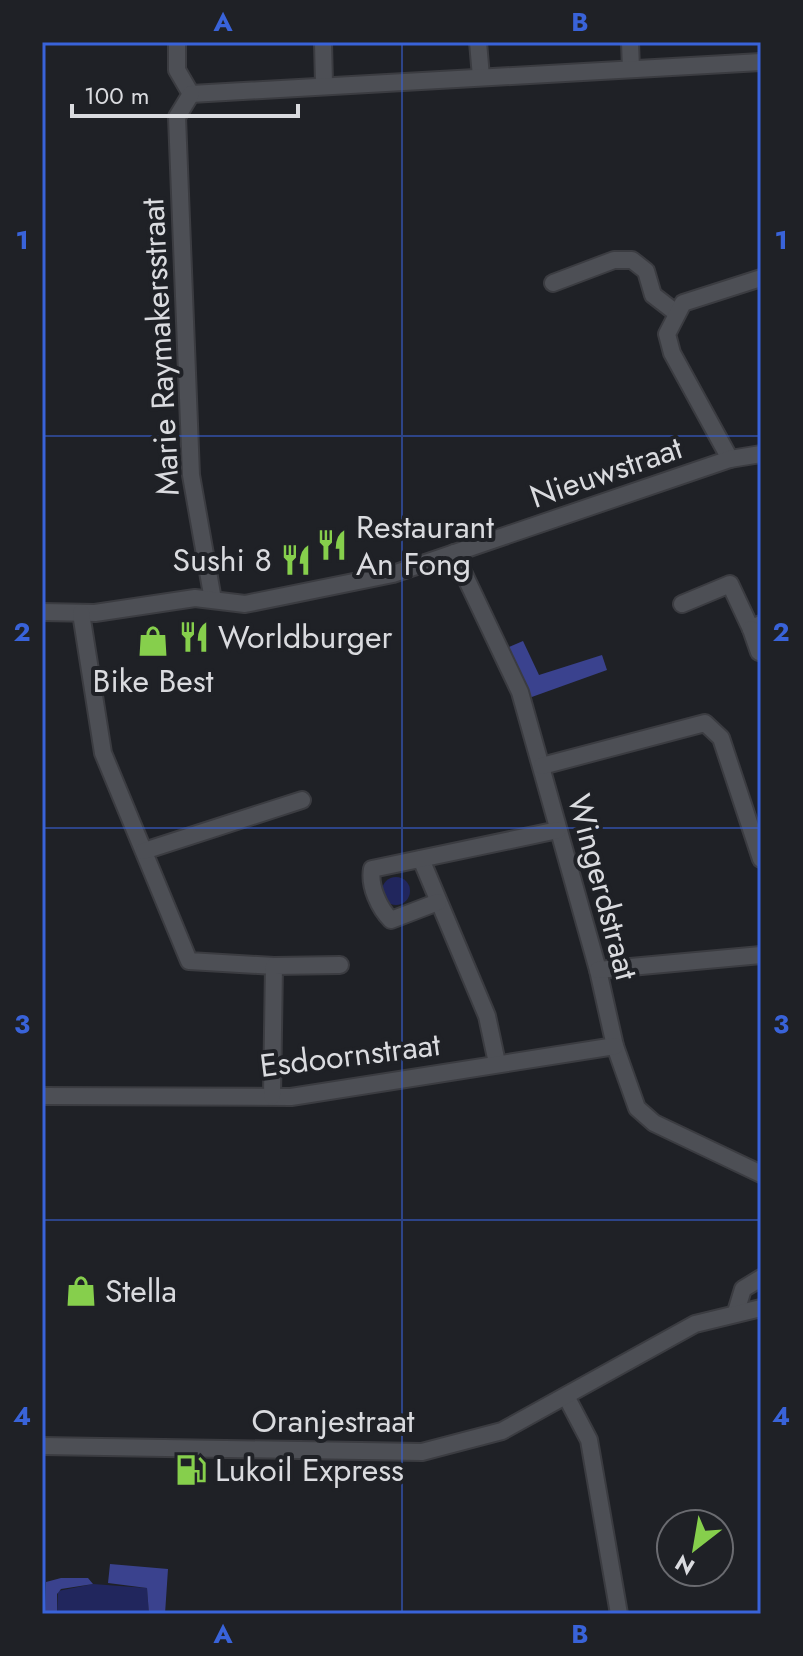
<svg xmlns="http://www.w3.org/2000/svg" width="803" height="1656" font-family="Jost,sans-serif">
  <rect width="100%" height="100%" fill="#1f2126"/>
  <g fill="#21265d">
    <circle cx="396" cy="891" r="14"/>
    <path d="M93,1584l54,4 2,26h-92l1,-23z"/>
  </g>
  <g fill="#3a428e">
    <path d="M523,641l16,34 63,-20 5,15 -78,28 -20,-51z"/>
    <path d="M110,1564l58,5 -3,45h-16l-2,-26 -39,-5z"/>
    <path d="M61,1578h27l5,6 -32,5 -4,5v20h-12l1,-32z"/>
  </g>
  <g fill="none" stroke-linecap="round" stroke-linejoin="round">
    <defs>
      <g id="minor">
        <path d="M177,42v28l14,24"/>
        <path d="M323,42l1,42"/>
        <path d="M478,42l3,35"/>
        <path d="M630,42l1,27"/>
        <path d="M191,94l570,-32"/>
        <path d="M191,94l-14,23 14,358 22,125"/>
        <path d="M553,283l61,-23h18l14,11 7,24 22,17"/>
        <path d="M730,459l-58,-106 -5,-19 16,-31 78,-25"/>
        <path d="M454,553l66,139 78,278 17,76 22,62 17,15 107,51"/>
        <path d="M682,604l48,-20 21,45 10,-5"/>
        <path d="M42,612l53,1 100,-15 50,6 148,-30 337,-115 31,-5"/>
        <path d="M81,613l22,140 86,208 85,5"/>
        <path d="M751,629l8,23"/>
        <path d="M542,766l163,-43 16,15 40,121"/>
        <path d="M144,851l158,-51"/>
        <path d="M421,859l66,157 10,47"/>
        <path d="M438,902l-47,18c-12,-12 -22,-34 -19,-51l186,-39"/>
        <path d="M598,970l163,-15"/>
        <path d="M42,1096l249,1 324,-51"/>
        <path d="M272,1096l2,-130 66,-1"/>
        <path d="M736,1312l7,-23 18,-11"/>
        <path d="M567,1398l22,42 30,174"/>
        <path d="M42,1446l380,6 80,-21 193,-107 66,-16"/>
      </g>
    </defs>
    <use href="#minor" stroke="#3b3c41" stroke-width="20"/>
    <use href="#minor" stroke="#4d4f55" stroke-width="16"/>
  </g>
  <path fill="none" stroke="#3963d9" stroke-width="2" stroke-opacity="0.55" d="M402,42v1572M42,436h719M42,828h719M42,1220h719"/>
  <defs>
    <symbol id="restaurant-bare" viewBox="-9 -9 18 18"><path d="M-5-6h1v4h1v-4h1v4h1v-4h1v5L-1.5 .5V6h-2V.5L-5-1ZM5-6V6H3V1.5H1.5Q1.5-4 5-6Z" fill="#86cf4c" stroke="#1f2126" stroke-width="2.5" paint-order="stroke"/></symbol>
    <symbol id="shop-bare" viewBox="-9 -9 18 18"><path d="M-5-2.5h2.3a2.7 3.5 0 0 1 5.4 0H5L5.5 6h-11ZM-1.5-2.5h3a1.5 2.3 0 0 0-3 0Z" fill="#86cf4c" stroke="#1f2126" stroke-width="2.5" paint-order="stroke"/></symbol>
    <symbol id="fuel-bare" viewBox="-9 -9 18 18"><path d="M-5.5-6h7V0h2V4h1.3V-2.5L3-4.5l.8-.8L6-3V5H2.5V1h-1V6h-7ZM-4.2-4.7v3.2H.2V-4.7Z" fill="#86cf4c" stroke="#1f2126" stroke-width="2.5" paint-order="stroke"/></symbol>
  </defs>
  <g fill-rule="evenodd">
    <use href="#restaurant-bare" x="310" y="523" width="44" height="44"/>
    <use href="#restaurant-bare" x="274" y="538" width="44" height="44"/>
    <use href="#restaurant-bare" x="172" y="615" width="44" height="44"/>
    <use href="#shop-bare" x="131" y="619" width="44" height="44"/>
    <use href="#shop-bare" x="59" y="1269" width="44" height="44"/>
    <use href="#fuel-bare" x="169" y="1448" width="44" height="44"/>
  </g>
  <g text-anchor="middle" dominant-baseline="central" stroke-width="8" stroke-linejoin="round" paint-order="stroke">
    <g font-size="32" fill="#dadbdf" stroke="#1f2126">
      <text transform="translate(160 347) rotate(-93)">Marie Raymakersstraat</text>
      <text transform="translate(606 472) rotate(-19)">Nieuwstraat</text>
      <text transform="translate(603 887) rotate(75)">Wingerdstraat</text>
      <text transform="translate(350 1055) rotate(-7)">Esdoornstraat</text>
      <text x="333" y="1421">Oranjestraat</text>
    </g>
    <g font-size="32" fill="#dadbdf" stroke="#1f2126" text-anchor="start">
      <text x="356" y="527">Restaurant<tspan x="356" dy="37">An Fong</tspan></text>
      <text x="272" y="560" text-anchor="end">Sushi 8</text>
      <text x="218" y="637">Worldburger</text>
      <text x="153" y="681" text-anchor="middle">Bike Best</text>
      <text x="105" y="1291">Stella</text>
      <text x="215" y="1470">Lukoil Express</text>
    </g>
  </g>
  <rect width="803" height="1656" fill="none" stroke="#1f2126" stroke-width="88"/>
  <g transform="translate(695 1548) rotate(211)"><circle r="38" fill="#1f2126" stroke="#6a6b70" stroke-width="2"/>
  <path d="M0-6L14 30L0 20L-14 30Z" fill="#86cf4c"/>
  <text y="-12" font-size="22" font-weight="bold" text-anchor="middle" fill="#dadbdf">N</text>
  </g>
  <path d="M72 104v12h226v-12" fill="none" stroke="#dadbdf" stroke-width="4"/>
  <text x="84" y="104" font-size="24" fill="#dadbdf" stroke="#1f2126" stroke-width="6" paint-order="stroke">100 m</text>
  <rect x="44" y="44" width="715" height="1568" fill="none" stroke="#3963d9" stroke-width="3"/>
  <g font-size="26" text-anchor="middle" font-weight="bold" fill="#3963d9">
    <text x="223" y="31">A</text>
    <text x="580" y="31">B</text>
    <text x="22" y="249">1</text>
    <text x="781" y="249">1</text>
    <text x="22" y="641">2</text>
    <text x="781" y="641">2</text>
    <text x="22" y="1033">3</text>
    <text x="781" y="1033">3</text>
    <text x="22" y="1425">4</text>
    <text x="781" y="1425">4</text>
    <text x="223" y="1643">A</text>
    <text x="580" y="1643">B</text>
  </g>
</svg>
